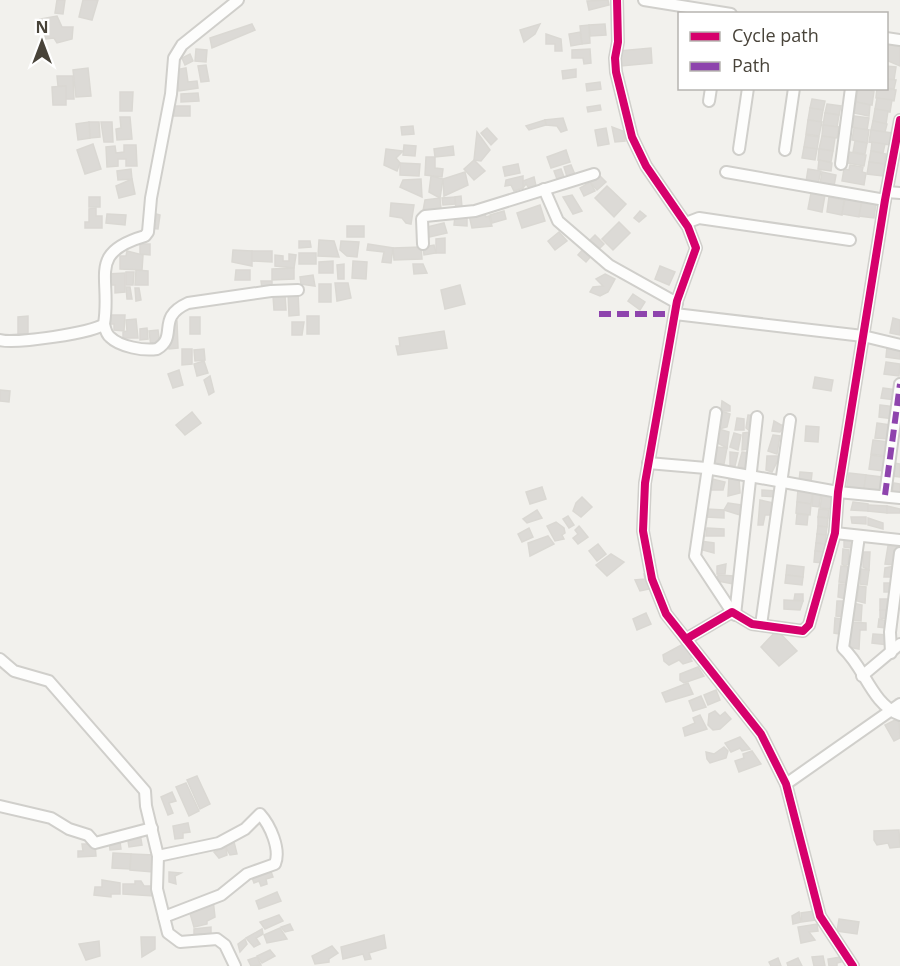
<svg xmlns="http://www.w3.org/2000/svg" width="900" height="966" font-family="'Open Sans',sans-serif">
  <rect width="100%" height="100%" fill="#f2f1ed"/>
  <g fill="#dcdad6" stroke="#dad8d3" stroke-width="1.5">
    <path d="M57,0h8l-2,14 -8,-1z"/>
    <path d="M83,0h15l-6,20 -13,-3z"/>
    <path d="M608,0l1,5 -20,5 -2,-9z"/>
    <path d="M57,16l5,11h11l-1,12 -15,4 -3,-5 -8,1 -6,-20z"/>
    <path d="M252,24l3,6 -43,18 -2,-10z"/>
    <path d="M540,24l-5,10 -11,8 -4,-12z"/>
    <path d="M605,24l1,11 -16,1 -1,-11z"/>
    <path d="M589,25l1,18 -8,1 -2,-18z"/>
    <path d="M580,32l2,12 -11,2 -2,-12z"/>
    <path d="M546,34l15,5 1,12h-7v-7h-9z"/>
    <path d="M887,43l13,2v21l-14,-6z"/>
    <path d="M651,48l1,15 -31,3 -2,-15z"/>
    <path d="M196,49l11,1 -1,12 -11,-1z"/>
    <path d="M590,49l1,14 -7,1 -1,-6h-11v-8z"/>
    <path d="M190,54l3,7 -8,4 -3,-7z"/>
    <path d="M206,65l3,16 -8,1 -3,-16z"/>
    <path d="M886,66l10,1 -2,13 -8,-1z"/>
    <path d="M88,68l3,28 -15,1 -3,-27z"/>
    <path d="M186,68l2,14 9,-1 1,7 -19,3 -4,-21z"/>
    <path d="M576,69v8l-13,2 -1,-8z"/>
    <path d="M57,76h16l1,23h-8v-13h-8z"/>
    <path d="M886,79l10,1 -2,9 -8,-1z"/>
    <path d="M600,82l1,7 -14,2 -1,-7z"/>
    <path d="M66,86v19h-13l-1,-18z"/>
    <path d="M858,88l16,3 -2,14 -16,-3z"/>
    <path d="M877,88l19,2 -2,11 -18,-3z"/>
    <path d="M120,92h13l-1,19h-12z"/>
    <path d="M198,93l1,8 -18,1v-8z"/>
    <path d="M877,98l15,2 -2,12 -15,-3z"/>
    <path d="M812,99l13,2 -2,9 -13,-2z"/>
    <path d="M856,102l14,3 -1,11 -15,-3z"/>
    <path d="M827,104l14,2 -2,9 -14,-2z"/>
    <path d="M600,105l1,5 -13,2 -1,-5z"/>
    <rect x="171" y="106" width="19" height="10"/>
    <path d="M810,108l13,2 -2,12 -13,-2z"/>
    <path d="M875,109l13,2 -2,13 -13,-3z"/>
    <path d="M825,113l14,2 -2,12 -14,-2z"/>
    <path d="M854,116l15,2 -2,12 -15,-3z"/>
    <path d="M120,117h10l2,22 -15,1 -1,-11 5,-1z"/>
    <path d="M563,118l4,12 -6,2 -4,-6 -11,-1 -1,-5z"/>
    <path d="M545,120l1,5 -17,5 -3,-4z"/>
    <path d="M808,120l14,2 -3,14 -13,-2z"/>
    <path d="M873,121l14,3 -2,8 -14,-2z"/>
    <path d="M89,122h10l1,15 -10,1z"/>
    <path d="M89,122l1,16 -12,2 -2,-16z"/>
    <path d="M101,122h11l1,20h-9z"/>
    <path d="M823,125l16,2 -2,11 -15,-2z"/>
    <path d="M413,126l1,8 -12,1 -1,-8z"/>
    <path d="M612,127l11,4 2,10 -10,1z"/>
    <path d="M487,128l10,11 -6,6 -10,-12z"/>
    <path d="M606,128l3,16 -11,2 -3,-16z"/>
    <path d="M854,128l15,2 -2,13 -15,-3z"/>
    <path d="M871,130l21,3 -2,12 -21,-3z"/>
    <path d="M477,132l13,18 -9,11 -7,-1z"/>
    <path d="M806,135l13,2 -2,12 -13,-2z"/>
    <path d="M822,136l13,2 -2,13 -14,-2z"/>
    <path d="M855,141l12,2 -2,11 -12,-2z"/>
    <path d="M872,142l13,2 -2,9 -12,-2z"/>
    <path d="M93,144l8,25 -16,5 -8,-24z"/>
    <path d="M124,145h12l1,21h-11v-7h-8v7l-11,1 -1,-20 9,-1 1,7 8,-1z"/>
    <path d="M404,145l12,1 -1,10 -12,-1z"/>
    <path d="M453,146l1,9 -19,2 -1,-8z"/>
    <path d="M804,147l13,2 -2,11 -13,-2z"/>
    <path d="M386,149l17,2 -7,7 4,5 -3,8 -13,-6z"/>
    <path d="M819,149l14,2 -2,11 -13,-2z"/>
    <path d="M566,150l4,12 -19,6 -4,-11z"/>
    <path d="M871,151l15,3 -2,10 -15,-2z"/>
    <path d="M849,152l17,3 -2,11 -17,-3z"/>
    <path d="M426,157h9v11l8,1 -1,8 -17,-2z"/>
    <path d="M474,160l11,11 -11,9 -10,-11z"/>
    <path d="M819,160l13,3 -1,8 -13,-2z"/>
    <path d="M869,162l16,2 -2,12 -16,-2z"/>
    <path d="M400,163l20,1 -1,12 -19,-1z"/>
    <path d="M518,164l2,9 -15,3 -2,-9z"/>
    <path d="M571,165l5,12 -8,3 -4,-13z"/>
    <path d="M850,165l13,2 -1,5 4,1 -2,12 -22,-4 2,-12 5,1z"/>
    <path d="M131,169l1,10 -14,1 -1,-9z"/>
    <path d="M561,169l3,8 -7,2 -3,-8z"/>
    <path d="M808,169l13,2 -3,13 -12,-2z"/>
    <path d="M465,172l3,13 -24,11 -1,-17z"/>
    <path d="M822,172l14,3 -2,11 -14,-2z"/>
    <path d="M599,175l7,7 -9,8 -10,-11z"/>
    <path d="M431,176l12,3 -3,19 -11,-6z"/>
    <path d="M523,176v12l-9,3 -3,-6 -6,1 1,-6z"/>
    <path d="M534,177l2,9 -7,2 -3,-4 -3,4v-7z"/>
    <path d="M132,179l3,15 -16,4 -3,-12z"/>
    <path d="M421,179l1,18 -22,-10 3,-7z"/>
    <path d="M590,182l5,9 -11,5 -4,-8z"/>
    <path d="M607,186l19,18 -12,13 -19,-19z"/>
    <path d="M811,193l14,2 -3,17 -14,-3z"/>
    <path d="M572,195l10,16 -9,3 -10,-17z"/>
    <path d="M461,196l1,11 -6,4 -1,-14z"/>
    <rect x="89" y="197" width="11" height="10"/>
    <path d="M455,197v7l-12,1 -1,-7z"/>
    <path d="M829,197l15,3 -2,15 -15,-3z"/>
    <path d="M440,198l1,11 -18,2 2,-11z"/>
    <path d="M845,199l17,2 -3,16 -17,-3z"/>
    <path d="M862,201l14,3 -2,14 -15,-2z"/>
    <path d="M391,203l23,2 -3,19 -5,-1 -4,-5 -12,-2z"/>
    <path d="M540,205l5,16 -23,7 -5,-15z"/>
    <path d="M96,208v8h6v12h-17v-6h4v-13z"/>
    <path d="M484,211l2,6 3,-1 3,10 -20,2 -3,-13z"/>
    <path d="M504,211l2,8 -14,4 -2,-8z"/>
    <path d="M640,211l6,5 -7,6 -5,-4z"/>
    <path d="M153,213l7,2 -2,14 -8,-1z"/>
    <path d="M107,214l19,1 -1,10 -19,-2z"/>
    <path d="M455,216l12,1v9l-13,-1z"/>
    <path d="M619,222l11,11 -17,17 -11,-11z"/>
    <path d="M444,223l3,10 -18,4 -2,-10z"/>
    <rect x="347" y="226" width="17" height="11"/>
    <path d="M559,232l8,9 -12,9 -7,-9z"/>
    <path d="M595,235l9,9 -8,8 -9,-9z"/>
    <path d="M445,238v15h-9v-14z"/>
    <path d="M319,240l15,1 5,16 -21,-1z"/>
    <path d="M299,241h11l1,6 -12,1z"/>
    <path d="M341,241l18,1 -2,15 -10,-1 -7,-6z"/>
    <path d="M140,244h10v11l-10,-1z"/>
    <path d="M368,244l25,4 -2,15 -9,-1 2,-10 -17,-2z"/>
    <path d="M434,245l2,8 -12,2 -1,-8z"/>
    <path d="M421,247l1,12 -28,1 -1,-12z"/>
    <path d="M584,248l8,7 -6,7 -8,-7z"/>
    <path d="M233,250l19,1v15l-20,-4z"/>
    <path d="M127,251l16,4 -1,15 -22,-1v-13h6z"/>
    <path d="M252,251h20v11l-20,-1z"/>
    <rect x="299" y="253" width="17" height="11"/>
    <path d="M289,254l7,1 -2,13 -19,-2v-11l8,1v5h6z"/>
    <path d="M333,261v12h-14v-11z"/>
    <path d="M353,261l14,1 -1,17 -14,-1z"/>
    <path d="M344,264v15h-6l-1,-14z"/>
    <path d="M413,264h10l4,9 -13,1z"/>
    <path d="M660,266l15,6 -6,13 -14,-6z"/>
    <path d="M294,268v11l-22,1v-11z"/>
    <path d="M136,270l12,1v14h-13z"/>
    <path d="M236,270h14v10h-15z"/>
    <path d="M126,272h8l-1,13h-7z"/>
    <path d="M125,273v19l-10,1v-8h-8v-11z"/>
    <path d="M605,274l10,5 -7,13 -8,4 -10,-4 3,-5 10,-1 -7,-7z"/>
    <path d="M313,275l2,11 -14,-2 -1,-7z"/>
    <path d="M261,281h11v7h-10z"/>
    <path d="M335,283h13l3,15 -14,3z"/>
    <rect x="319" y="284" width="12" height="18"/>
    <path d="M460,285l5,19 -20,5 -4,-19z"/>
    <path d="M126,287h4l2,12h-5z"/>
    <path d="M135,288h4l2,12 -5,1z"/>
    <path d="M298,291l1,24 -10,1 -1,-24z"/>
    <path d="M633,294l12,8 -5,8 -12,-9z"/>
    <path d="M285,295l1,15h-12l-1,-14z"/>
    <path d="M109,315h16l-1,16 -10,-1v-6h-6z"/>
    <path d="M28,316v19h-10v-18z"/>
    <rect x="307" y="316" width="12" height="18"/>
    <rect x="190" y="317" width="10" height="17"/>
    <path d="M893,318l7,2v15l-10,-2z"/>
    <path d="M136,319l2,19h-15v-6l4,-1 -1,-11z"/>
    <path d="M177,321l1,27 -9,1 -1,-27z"/>
    <path d="M292,322h12l-2,13h-10z"/>
    <path d="M147,328l1,11 -8,1v-11z"/>
    <path d="M158,330l2,16 -9,1 -2,-16z"/>
    <path d="M444,331l3,17 -49,7 -2,-9h4l-1,-8z"/>
    <path d="M887,347l13,1v11l-14,-2z"/>
    <path d="M182,349h10v15l-10,1z"/>
    <path d="M204,349l1,11 -10,1 -1,-11z"/>
    <path d="M204,361l4,12 -11,3 -3,-12z"/>
    <path d="M886,362l14,2 -1,12 -15,-2z"/>
    <path d="M179,370l4,15 -10,3 -5,-14z"/>
    <path d="M210,376l4,16 -5,3 -5,-15z"/>
    <path d="M815,377l18,3 -2,11 -18,-3z"/>
    <path d="M883,388l14,2 -2,10 -14,-2z"/>
    <path d="M0,390l10,1 -1,11 -9,-1z"/>
    <path d="M722,401l8,5v5h-9z"/>
    <path d="M880,405l16,2 -2,12 -15,-2z"/>
    <path d="M721,411l9,3 -3,13 -8,2z"/>
    <path d="M192,412l9,11 -16,12 -9,-10z"/>
    <path d="M748,415l8,1 -5,16 -5,-4z"/>
    <path d="M737,418l7,1v11h-9z"/>
    <path d="M774,421l7,4h5l-6,7 -8,-1z"/>
    <path d="M877,423l13,2 -2,14 -13,-1z"/>
    <path d="M806,426l13,1 -1,15 -13,-1z"/>
    <path d="M719,429l10,3 -2,16 -11,-6z"/>
    <path d="M751,432l-2,17 -7,1 1,-17z"/>
    <path d="M734,433l7,2 -3,15 -8,-3z"/>
    <path d="M773,435l7,1 -3,18 -9,-3z"/>
    <path d="M873,440l15,2 -2,14 -15,-2z"/>
    <path d="M717,447l10,1 -3,16 -10,-1z"/>
    <path d="M730,452l8,1 -3,13h-5z"/>
    <path d="M742,452l7,1 -3,15 -8,-1z"/>
    <path d="M871,455l14,2 -2,14 -14,-2z"/>
    <path d="M767,456h13l-8,16 -6,-2z"/>
    <path d="M894,463l6,1v13l-8,-1z"/>
    <path d="M800,472l12,1 -1,9 -12,-1z"/>
    <path d="M849,473l17,2 -2,14 -17,-3z"/>
    <path d="M866,475l16,2 -1,14 -17,-2z"/>
    <path d="M729,478h10l1,15 -12,3z"/>
    <path d="M712,479l13,3 -2,8h-13z"/>
    <path d="M894,483l6,1v12l-8,-1z"/>
    <path d="M542,487l4,12 -16,5 -4,-12z"/>
    <path d="M798,489l15,1 -2,14 -14,-2z"/>
    <path d="M762,490l15,1v6l-15,-1z"/>
    <path d="M813,492l8,1 -2,14 -7,-1z"/>
    <path d="M822,495l10,1 -1,13 -11,-1z"/>
    <path d="M582,497l10,10 -11,10 -8,-6 3,-8z"/>
    <path d="M760,500l14,3v12h-9l-2,10h-5z"/>
    <path d="M797,502l14,2 -1,11 -14,-2z"/>
    <path d="M853,502l15,2v7l-17,-1z"/>
    <path d="M728,503l13,2 -1,10 -16,-5z"/>
    <path d="M868,505l19,1v7l-19,-2z"/>
    <path d="M887,506l13,3v4h-13z"/>
    <path d="M706,509l18,1v8l-18,-1z"/>
    <path d="M819,509l10,1 -1,8 -10,-1z"/>
    <path d="M537,510l5,8 -15,5 -4,-4z"/>
    <path d="M797,514l11,1 -1,10 -11,-1z"/>
    <path d="M568,516l6,9 -5,3 -6,-9z"/>
    <path d="M818,517l10,1 -1,9 -9,-1z"/>
    <path d="M851,517h15v7l-14,-1z"/>
    <path d="M868,518l15,5v6l-15,-4z"/>
    <path d="M556,522l8,6 1,5 -3,2 2,4 -9,2 -8,-15z"/>
    <path d="M579,526l9,11 -10,7 -5,-6 5,-4 -3,-4z"/>
    <path d="M818,526l9,1 -1,8 -9,-1z"/>
    <path d="M529,528l4,9 -11,5 -4,-8z"/>
    <path d="M707,528l17,1v7h-18z"/>
    <path d="M817,534l9,1 -1,9 -9,-1z"/>
    <path d="M548,536l6,8 -24,12 -2,-13z"/>
    <path d="M844,538l8,1 -1,9 -7,-1z"/>
    <path d="M700,541l14,2v10l-15,-4z"/>
    <path d="M816,543l9,1 -1,8 -9,-1z"/>
    <path d="M598,544l8,10 -9,7 -8,-10z"/>
    <path d="M898,545l-3,20 -10,-1 3,-18z"/>
    <path d="M843,549l6,1 -1,14 -3,2 -3,-2z"/>
    <path d="M815,551l9,1 -1,11 -9,-1z"/>
    <path d="M863,552h7l-1,18 -6,-3z"/>
    <path d="M611,554l13,8 -17,14 -11,-11z"/>
    <path d="M726,564l-1,10h-8v-8z"/>
    <path d="M787,565l17,2 -1,10 -17,-2z"/>
    <path d="M841,566l7,1 -1,16 -8,-1z"/>
    <path d="M895,566l-2,11h-9l1,-9z"/>
    <path d="M861,569l8,1 -2,15 -7,-1z"/>
    <path d="M644,574h7l3,14 -14,3 -5,-11 10,-1z"/>
    <path d="M718,575l16,1v8l-17,-3z"/>
    <path d="M786,575l17,2 -1,8 -17,-2z"/>
    <rect x="884" y="583" width="7" height="9"/>
    <path d="M839,584h9l-2,15 -8,-2z"/>
    <path d="M859,586l7,1 -1,16 -8,-2z"/>
    <path d="M795,594h8v7l-9,-1z"/>
    <rect x="880" y="599" width="10" height="11"/>
    <path d="M784,600l19,1 -3,9 -16,-1z"/>
    <path d="M837,601h9l-2,16 -8,-1z"/>
    <path d="M853,603l9,2 -1,16 -9,-1z"/>
    <path d="M880,610h8v9l-8,-1z"/>
    <path d="M646,613l5,11 -14,6 -4,-11z"/>
    <path d="M835,618l6,1 -1,15 -6,-1z"/>
    <path d="M879,619l8,2 -1,7 -8,-1z"/>
    <path d="M850,622l16,1v7h-6l-1,19 -11,-2z"/>
    <path d="M777,630l20,21 -18,15 -18,-19z"/>
    <path d="M873,634l15,1v10l-16,-2z"/>
    <path d="M685,643l8,14 -3,1 2,3 -9,3 -4,-4 -10,5 -5,-4 -1,-6z"/>
    <path d="M698,667l6,9 -20,7 -4,-3v-6z"/>
    <path d="M688,683l5,11 -27,8 -4,-9z"/>
    <path d="M716,690l4,10 -12,5 -4,-10z"/>
    <path d="M701,696l5,11 -13,4 -4,-10z"/>
    <path d="M715,711l5,5 5,-4 6,7 -11,10 -7,1 -5,-5 1,-11z"/>
    <path d="M700,715l7,14 -22,7 -2,-8 12,-5 -2,-5z"/>
    <path d="M899,718l1,20 -6,3 -9,-16z"/>
    <path d="M740,737l10,12 -8,2 -2,-3 -9,4 -6,-9z"/>
    <path d="M724,747l4,4 -2,7 -16,5 -3,-4 -1,-7 8,2z"/>
    <path d="M752,751l9,13 -22,8 -4,-11 9,-3 -1,-4z"/>
    <path d="M197,776l13,28 -10,5 -13,-29z"/>
    <path d="M186,783l13,28 -10,5 -13,-29z"/>
    <path d="M172,792l4,9 -7,2 4,10 -5,2 -7,-18z"/>
    <path d="M188,823l2,9 -7,1v5l-8,1 -2,-13z"/>
    <path d="M899,830l1,17 -10,1 -2,-5 -11,2 -3,-5v-9z"/>
    <path d="M140,833l2,12 -13,2 -2,-12z"/>
    <path d="M109,839l11,3 1,7 -11,1z"/>
    <path d="M234,842l3,12 -7,1 -6,-11z"/>
    <path d="M82,844h13l1,12 -18,1v-6h5z"/>
    <path d="M226,847l1,8 -8,3 -5,-6z"/>
    <path d="M113,853l18,1 -1,15 -18,-1z"/>
    <path d="M131,854l23,1 -1,17 -23,-2z"/>
    <path d="M270,869l3,8 -7,2 1,5 -6,2 -2,-5 -5,2 -3,-8z"/>
    <path d="M169,872l12,1 -6,3 1,8 -7,-2z"/>
    <path d="M102,880l18,3v11h-9v3l-17,-2 1,-8h7z"/>
    <path d="M135,881h6l3,5h9l1,10 -31,-2v-10h12z"/>
    <path d="M277,892l4,9 -22,8 -3,-8z"/>
    <path d="M213,899l2,18 -8,4v3l-13,3 -5,-17z"/>
    <path d="M814,911l1,9 -13,2 -1,-9z"/>
    <path d="M799,912l2,10 -8,2 -1,-8z"/>
    <path d="M279,915l4,6 -18,8 -5,-7z"/>
    <path d="M839,919l20,3 -2,12 -20,-3z"/>
    <path d="M290,924l3,6 -8,2 -4,-5z"/>
    <path d="M817,924l1,7 -9,1 6,8 -14,3 -3,-16z"/>
    <path d="M211,927v9l-17,2v-9z"/>
    <path d="M280,928l7,11 -20,4 -3,-8z"/>
    <path d="M262,929l1,5 -7,4 4,6 -6,3 -8,-9z"/>
    <path d="M384,935l2,13 -17,5 2,6 -6,1 -2,-6 -20,5 -2,-12z"/>
    <path d="M141,937h14v12l-13,8z"/>
    <path d="M245,939l2,5 -7,8 -2,-8z"/>
    <path d="M99,941l1,15 -14,4 -7,-16z"/>
    <path d="M332,946l6,7 -9,6v3l-14,2 -3,-8z"/>
    <path d="M270,950l5,6 -13,7 -5,-7z"/>
    <path d="M823,956l2,10h-11l-2,-9z"/>
    <path d="M257,957l4,8 -10,1 -3,-6z"/>
    <path d="M840,957l1,5 -4,1v3h-8l-1,-7z"/>
    <path d="M778,958l3,8h-10l-2,-4z"/>
    <path d="M798,958l4,8h-14l-1,-3z"/>
  </g>
  <g fill="none" stroke-linecap="round" stroke-linejoin="round">
    <defs>
      <g id="minor">
        <path d="M617,0l1,42 -3,16 1,14 16,65 14,29 42,61 8,21 -19,53 -32,182 -2,48 9,48 14,35 95,120 25,50 34,132 33,50"/>
        <path d="M644,0l87,14"/>
        <path d="M886,38l14,2"/>
        <path d="M709,101l2,-13"/>
        <path d="M739,149l9,-61"/>
        <path d="M785,150l9,-62"/>
        <path d="M841,164l10,-76"/>
        <path d="M726,172l159,28"/>
        <path d="M544,189l14,32 51,44 68,38"/>
        <path d="M887,192l13,1"/>
        <path d="M686,223l13,-5 151,22"/>
        <path d="M423,244l-1,-25 3,-3 50,-5 119,-37"/>
        <path d="M675,314l188,22 37,9"/>
        <path d="M104,324c1,4 2,10 6,13 10,10 34,14 47,12 22,-13 -2,-31 31,-46l83,-12 27,-1"/>
        <path d="M0,340c15,4 94,-7 104,-16 8,-47 -18,-71 41,-88l3,-4 3,-34 20,-104 3,-36 8,-13 56,-45"/>
        <path d="M716,413l-21,143 37,56"/>
        <path d="M648,463l58,5 132,24 62,6"/>
        <path d="M885,495l15,-111"/>
        <path d="M835,533l65,7"/>
        <path d="M859,536l-16,112c22,20 28,55 57,67"/>
        <path d="M735,615l22,-198"/>
        <path d="M761,625l29,-205"/>
        <path d="M686,639l46,-27 20,12 51,7 6,-6 26,-92 3,-41 47,-292 15,-80"/>
        <path d="M891,653l-1,-21 10,-79"/>
        <path d="M0,659l14,12 35,10 96,110 1,15 12,50 -1,33 11,44 12,9 37,-3 8,6 10,21"/>
        <path d="M862,676l38,-32"/>
        <path d="M786,784l114,-80"/>
        <path d="M0,806l51,12 18,11 19,6 7,8 57,-15"/>
        <path d="M158,856l61,-13 26,-14 15,-15c10,11 21,35 15,50l-28,10 -26,21 -57,22"/>
      </g>
    </defs>
    <use href="#minor" stroke="#d0cfcb" stroke-width="14"/>
    <use href="#minor" stroke="#fdfdfc" stroke-width="10"/>
    <g stroke="#8e44ad" stroke-width="6" stroke-dasharray="12 6" stroke-linecap="butt">
      <path d="M599,314h76"/>
      <path d="M885,495l15,-111"/>
    </g>
    <defs>
      <g id="cycleway">
        <path d="M617,0l1,42 -3,16 1,14 16,65 14,29 42,61 8,21 -19,53 -32,182 -2,48 9,48 14,35 95,120 25,50 34,132 33,50"/>
        <path d="M686,639l46,-27 20,12 51,7 6,-6 26,-92 3,-41 47,-292 15,-80"/>
      </g>
    </defs>
    <use href="#cycleway" stroke="#fff" stroke-width="11"/>
    <use href="#cycleway" stroke="#d6006c" stroke-width="8"/>
  </g>
  <rect x="678" y="12" width="210" height="78" fill="#ffffff" stroke="#b6b4b0" stroke-width="1.5"/>
  <rect x="690" y="32" width="30" height="9" fill="#d6006c" stroke="#b6b4b0" stroke-width="1.5"/>
  <text x="732" y="42" font-size="18" fill="#484339">Cycle path</text>
  <rect x="690" y="62" width="30" height="9" fill="#8e44ad" stroke="#b6b4b0" stroke-width="1.5"/>
  <text x="732" y="72" font-size="18" fill="#484339">Path</text>
  <g transform="translate(42 42)" stroke="#ffffff" stroke-width="4.5" paint-order="stroke">
  <path d="M0-4.5L10 22L0 15L-10 22Z" fill="#484339"/>
  <text y="-9" font-size="16" font-weight="bold" text-anchor="middle" fill="#484339">N</text>
  </g>
</svg>
